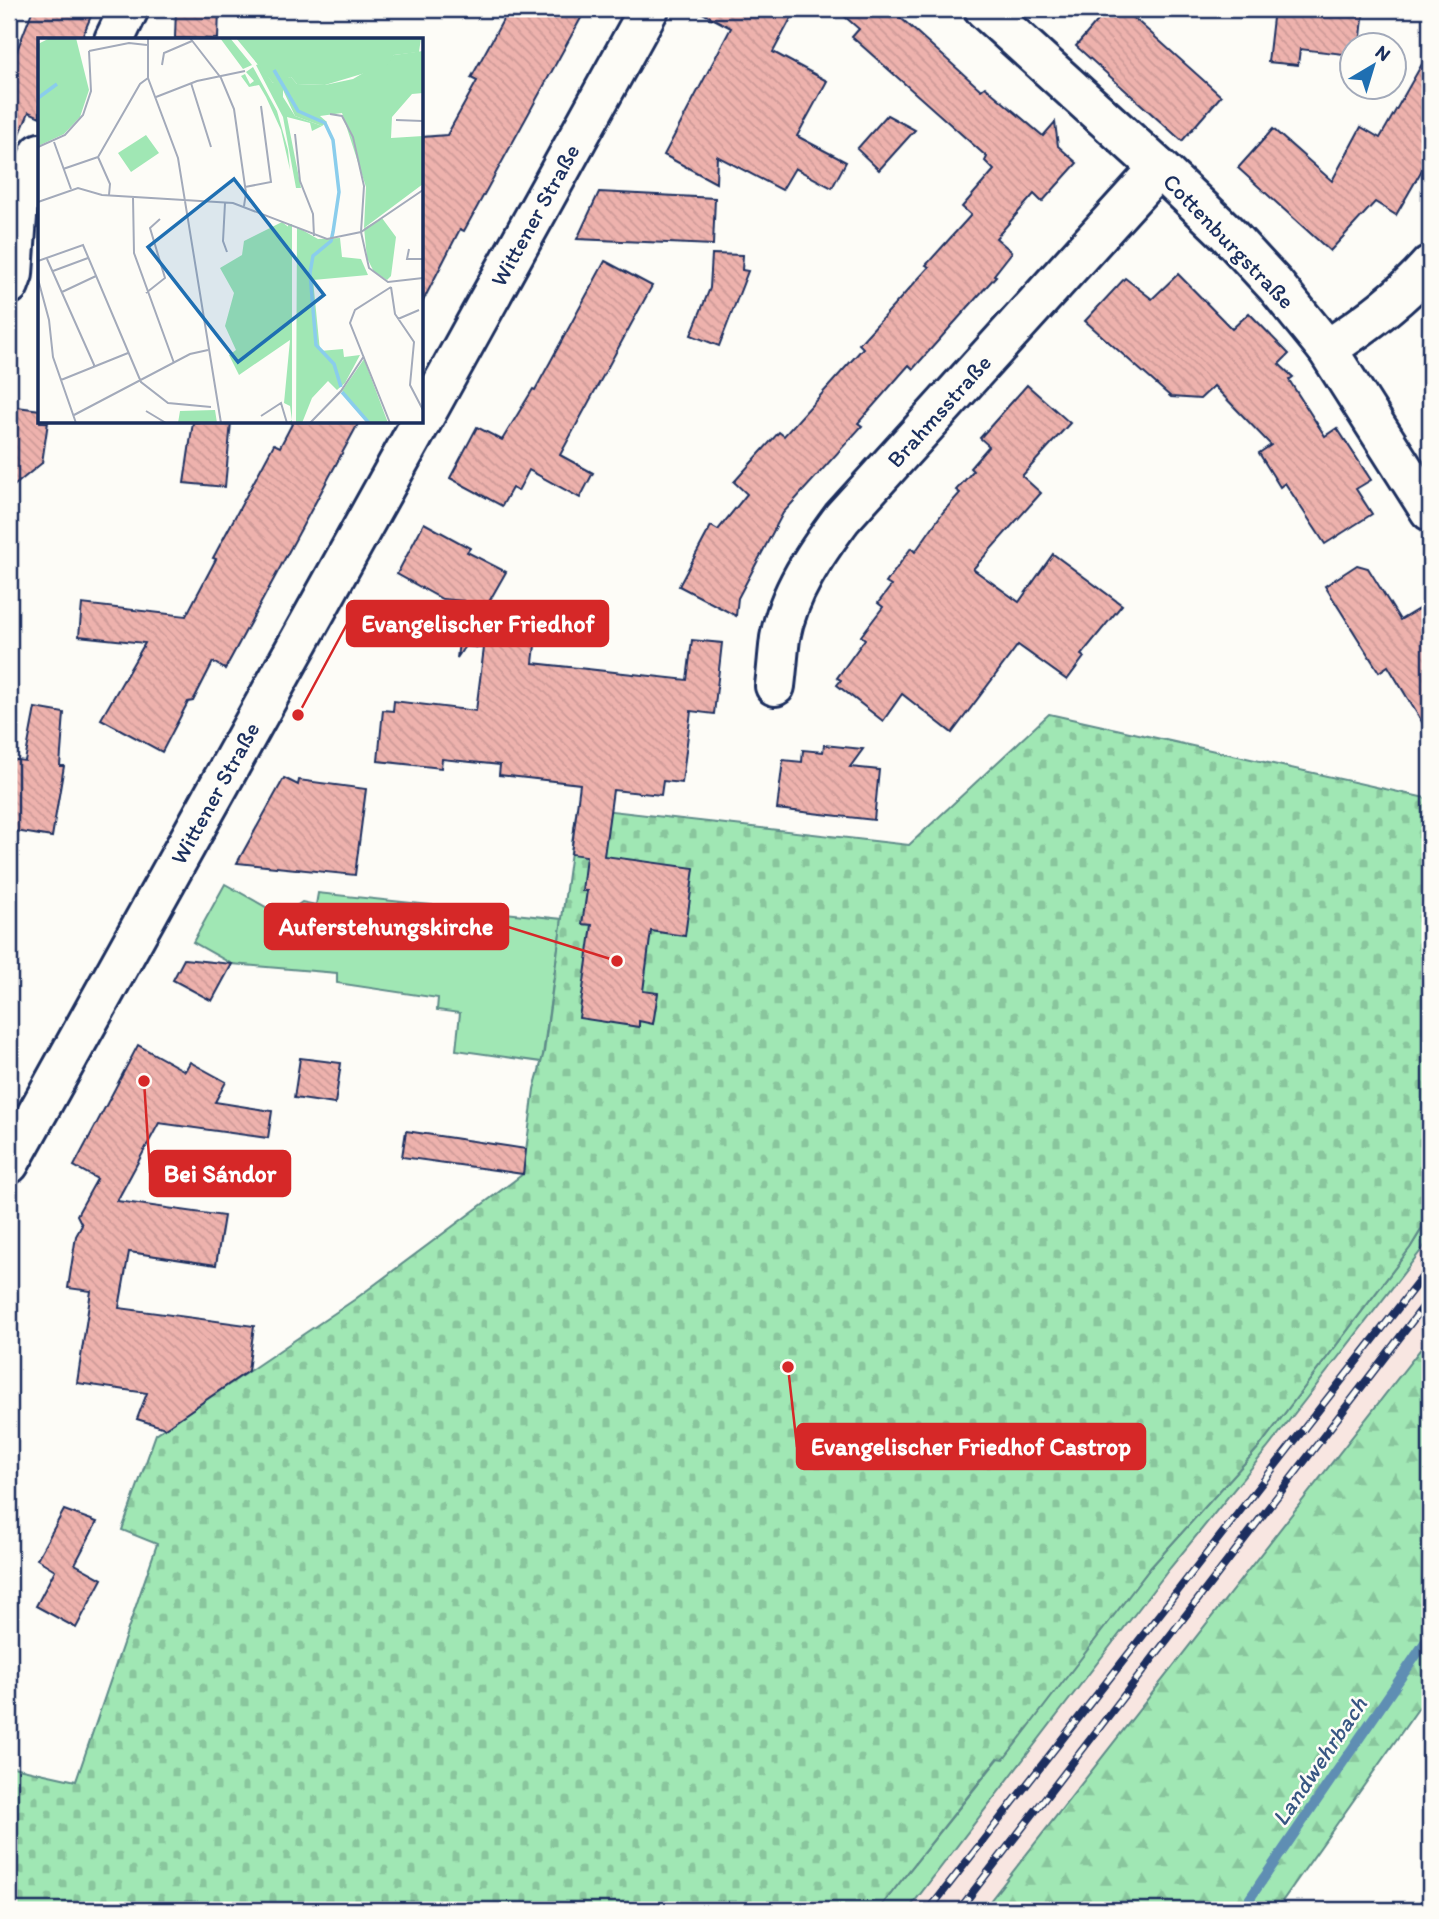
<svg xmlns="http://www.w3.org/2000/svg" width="1439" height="1919" font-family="Itim,sans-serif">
  <defs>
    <pattern id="forest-firs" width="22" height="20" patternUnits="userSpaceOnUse" patternTransform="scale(1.75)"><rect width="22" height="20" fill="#a0e7b4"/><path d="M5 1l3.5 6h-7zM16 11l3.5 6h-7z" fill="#89c69d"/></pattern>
    <pattern id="cemetery-stones" width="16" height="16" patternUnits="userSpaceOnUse" patternTransform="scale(1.75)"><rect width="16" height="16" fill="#a0e7b4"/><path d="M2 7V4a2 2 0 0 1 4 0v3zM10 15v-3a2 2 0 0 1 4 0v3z" fill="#89c69d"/></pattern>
    <pattern id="building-back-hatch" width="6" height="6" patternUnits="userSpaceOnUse" patternTransform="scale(1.75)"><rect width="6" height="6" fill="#eeb2ad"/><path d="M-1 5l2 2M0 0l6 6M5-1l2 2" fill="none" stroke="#cc9997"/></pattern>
  </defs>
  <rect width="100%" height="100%" fill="#fdfcf7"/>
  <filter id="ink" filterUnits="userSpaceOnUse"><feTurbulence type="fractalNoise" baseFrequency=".0143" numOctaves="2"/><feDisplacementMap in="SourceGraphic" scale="14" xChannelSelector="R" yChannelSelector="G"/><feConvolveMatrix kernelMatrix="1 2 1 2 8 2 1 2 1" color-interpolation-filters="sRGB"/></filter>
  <g filter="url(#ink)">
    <path fill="#f8e6e1" d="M1430,1239v98l-447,573h-75l262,-342 97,-119z"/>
    <g fill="#a0e7b4" stroke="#5e8b89" stroke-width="2">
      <path d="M225,884l57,32 20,-14 14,3 2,-12 244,26 -20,143 -86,-12 4,-37 -23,-3 1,-12 -101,-15v-10l-105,-9 -39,-22z"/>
      <path d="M1430,1216v23l-163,210 -97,119 -262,342h-30l273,-343 108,-120 151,-199z"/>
    </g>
    <path fill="url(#forest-firs)" stroke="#5e8b89" stroke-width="2" d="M1430,1337v355l-154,218h-293z"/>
    <path fill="url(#cemetery-stones)" stroke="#5e8b89" stroke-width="2" d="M1049,714l381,85v416l-20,33 -151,199 -108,120 -147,192 -6,-1 -120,152h-869v-144l67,15 81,-237 -35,-14 34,-96 198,-134 169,-126 11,-85 10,-37 33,-245 332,38z"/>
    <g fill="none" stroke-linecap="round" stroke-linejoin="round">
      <path stroke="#5e8eb3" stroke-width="10" d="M1242,1910l188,-275"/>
    </g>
    <g fill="url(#building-back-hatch)" stroke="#1b2f5e" stroke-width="2">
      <path d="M33,9h61l-13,31h-41v77l-11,-5 -19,47 -1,-88z"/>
      <path d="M176,9h43l-1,30 -43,-1z"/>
      <path d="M509,9h77l-122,222 -4,-2 -38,74v-166l25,-2 30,-54 -6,-3z"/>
      <path d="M695,9h101l-23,43 54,29 -30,55 49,26 -14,26 -37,-20 -13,22 -65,-34 -1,27 -52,-28 67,-127z"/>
      <path d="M836,9h55l90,81 4,-3 58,49 12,-14 3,24 19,17 -35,39 -8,-8 -38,44 16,14 -18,23 2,1 -83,93 -4,-4 -51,58 4,3 -79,87 -45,85 -2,18 -57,-30 32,-60 7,4 29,-36 -13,-12 45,-50 5,4 79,-88 -4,-4 70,-77 -3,-2 45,-50 -9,-8 32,-37 -9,-9 2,-4 -135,-120 7,-8z"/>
      <path d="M1108,9h16l97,87 -39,45 -106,-95z"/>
      <path d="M1274,9h90l-4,37h-8v9l-52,-6 -2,16 -30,-3z"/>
      <path d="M1430,50v106l-34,59 -21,-13 -45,49 -92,-83 35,-39 59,52 29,-54 19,11z"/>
      <path d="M887,115l28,15 -36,40 -22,-21z"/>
      <path d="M599,192l116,6 -2,47 -136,-6z"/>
      <path d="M712,254l31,1 -1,15 6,1 -29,75 -28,-11 19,-47z"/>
      <path d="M605,261l47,25 -92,169 33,18 -13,25 -51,-28 -11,21 -6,-3 -10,18 -52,-28 27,-51 25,13 31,-51 2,1z"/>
      <path d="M1178,274l54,55 17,-16 40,41 -10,10 14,13 -4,3 36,56 12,-8 34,52 -15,9 16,25 -47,30 -40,-61 -5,4 -21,-34 12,-8 -57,-59 -14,13 -29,-2 -86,-76 40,-43 27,21z"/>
      <path d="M1027,385l43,38 -48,53 19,17 -68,76 46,33 34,-48 69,51 -41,50 3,2 -17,23 -49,-35 -66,88 -50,-39 -19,27 -46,-36 4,-5 -4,-2 28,-39 -4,-3 22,-29 -5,-4 13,-17 -5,-3 25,-35 4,4 28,-40 17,-19 -4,-3 17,-19 -3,-3 19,-22 -9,-8z"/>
      <path d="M9,406l31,4v12h8l-6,41 -33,27z"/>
      <path d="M193,422h38l-6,65 -41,-4z"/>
      <path d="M293,422h66l-134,247 -12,-7 -20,39 -5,1 -26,50 -61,-33 44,-76 -66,-7 3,-32 104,12 30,-57 -3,-1 61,-114 6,3z"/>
      <path d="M424,523l46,25 -3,4 39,20 -28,49 59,7 -4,35 154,17 5,-40 30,3 -8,71 -23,-3 -9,72 -19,-2 -2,14 -48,-5 -9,66 90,12 -9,68 -34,-5 -8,60 15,2 -5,31 -14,-3v6l-60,-9 13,-93 -10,-1 5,-33h-5l4,-35 -15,-2 9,-70 -81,-9 1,-10 -58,-6 -1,9 -63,-7 5,-51 10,1 1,-10 82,10 8,-63 -19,-2 -8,12 7,-57 -22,-2 -45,-25z"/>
      <path d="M1357,565l11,3 32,52 30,-18v133l-42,-69 -9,6 -54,-86z"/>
      <path d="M35,708l29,5 -4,53h4l-12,71 -43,-7v-71l16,2z"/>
      <path d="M824,745l39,4 -13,18 29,3 -5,50 -97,-11 6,-49 19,2 1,-12 20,2z"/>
      <path d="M284,778l14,7 1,-5 67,9 -11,86 -118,-12z"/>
      <path d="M184,959l48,5 -20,37 -39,-21z"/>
      <path d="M138,1045l47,26 5,-9 36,20 -11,20 57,9 -4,27 -109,-15 -42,78 107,15 -8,49 -87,-13 -10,56 135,18 -6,45 -83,57 -28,-9 10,-26 -70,-10 14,-92 -23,-3 8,-52 6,-11 -5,-10 20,-36 -23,-13z"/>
      <path d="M300,1058l41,5 -6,41 -41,-6z"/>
      <path d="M406,1131l120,18 -3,25 -121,-17z"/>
      <path d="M64,1510l33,12 -22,42 27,15 -26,49 -40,-22 19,-36 -18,-11z"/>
    </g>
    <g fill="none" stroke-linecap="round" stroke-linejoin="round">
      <defs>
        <g id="minor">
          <path d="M984,9l175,159 68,65 48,52 52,64 103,162"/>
          <path d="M114,40l15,-31"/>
          <path d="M9,285l4,-11 5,-72 22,-49"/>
          <path d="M1327,349c38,-24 74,-51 103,-84"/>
          <path d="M775,686c2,-16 3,-32 5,-48 8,-45 36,-85 62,-120l317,-350"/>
        </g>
        <g id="major">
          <path d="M422,421l227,-412"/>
          <path d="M9,1164l412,-742"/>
        </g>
      </defs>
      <use href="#minor" stroke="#1b2f5e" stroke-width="44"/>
      <use href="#major" stroke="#1b2f5e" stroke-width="44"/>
      <use href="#minor" stroke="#fdfcf7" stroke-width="38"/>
      <use href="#major" stroke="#fdfcf7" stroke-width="38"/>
      <defs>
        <g id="rail">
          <path d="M929,1910l501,-643"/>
          <path d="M959,1910l471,-612"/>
        </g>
      </defs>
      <use href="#rail" stroke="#1b2f5e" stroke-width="8"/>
      <use href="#rail" stroke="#fdfcf7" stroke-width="5" stroke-dasharray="16" stroke-linecap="butt"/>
    </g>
  </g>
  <g text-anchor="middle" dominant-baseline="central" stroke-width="5" stroke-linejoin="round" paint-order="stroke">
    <g font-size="23" fill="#1b2f5e" stroke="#fdfcf7">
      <text transform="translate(535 215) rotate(-61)">Wittener Straße</text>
      <text transform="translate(1229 241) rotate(46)">Cottenburgstraße</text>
      <text transform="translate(939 411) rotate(-48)">Brahmsstraße</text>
      <text transform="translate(215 793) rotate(-61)">Wittener Straße</text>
    </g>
    <g font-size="24" font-style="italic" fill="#375682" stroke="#fdfcf7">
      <text transform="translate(1319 1761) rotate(-56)">Landwehrbach</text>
    </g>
  </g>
  <g transform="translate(38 38)">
    <rect width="385" height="385" fill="#fdfcf7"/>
    <path d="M182,0h10l22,27 -9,4zM221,26l14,19 5,-4 5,8v10l12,19 27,10 -10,5 -2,-8 -23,-6 14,71h-5l-13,-71 -27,-52zM215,29l24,44 11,39 2,20 -9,-40 -15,-33 -7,-12 -10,2 -8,-11 4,-2 5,10 4,-3 -8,-9zM344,180l14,19 -5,39 -4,4 -13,-8 -7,-14 -3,-30zM250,186h4v199h-5l5,-3 -2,-14 -6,-3 6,-63z" fill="#a0e7b4"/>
    <path d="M385,13v42l-11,1 -20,23 -1,21 32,-2v48l-59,44 2,-41 -24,-74 -22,3 7,6 -5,4 -27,-10 -17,-37 13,-2 6,7 28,1 28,-6 41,-24zM108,97l13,18 -28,19 -13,-19zM259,189l21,12 22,-1 2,19 19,2 7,16 -55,5 7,71 23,-2 1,8 16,-2 -15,28 -8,7 -9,-9 -16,17 -10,25h-6z" fill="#a0e7b4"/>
    <path d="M244,184l9,7 -1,111 -51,35 -10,-20 7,-5 -11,-24 9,-33 -14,-25 22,-13 2,-14zM177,372l2,13h-39l2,-12z" fill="#a0e7b4"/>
    <path d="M12,0h26l13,52 -9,27 -16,17 -26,12v-102zM198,0h185l-2,14 -25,3 -9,12 -60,18 -28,-1 -6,-7 -18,6z" fill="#a0e7b4"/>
    <path d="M326,321l24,64h-21l-25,-32z" fill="#a0e7b4"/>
    <path fill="none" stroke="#8acdec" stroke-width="3.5" d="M236,32l24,41 27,12 8,17 6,52 -6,40 -2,9 -18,15 -3,17 6,72 18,19 7,23M0,60l19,-14M304,354l27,31"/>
    <path fill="none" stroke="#a3aaba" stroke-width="2" d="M110,0v40l30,80 43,265M152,0l31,40 13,31 12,84 -2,13M51,13l40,-8 18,2M124,27l2,-12 28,-12M153,45l20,64M118,59l41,-16 48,-10M292,76l12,2 11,21 11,49 -3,46 8,36 19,14 35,-4M358,82l27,1M257,96l5,47 13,33 1,22M16,104l17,47M0,109l27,-12 18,-20 8,-24 -2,-40M25,131l35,-12M207,149l26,-5 -10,-76M71,157l1,-11 -12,-27 42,-73 8,-6M95,159l1,56 40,110M0,164l40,-14 24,7 131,8 94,36 34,-7 62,-42M187,165l-2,38 4,11M371,211l-2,10h16M9,221l48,108M0,223l45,-16 58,137 27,21 43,4M15,233l35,-13M0,241l11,41 4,37 23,66M353,249l4,27 19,28 -4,43 13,25M24,254l34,-16M108,255l19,-15 -15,-50 10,-9M360,281l21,-9M23,342l67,-27M108,373l20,12M36,377l116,-61 18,-4M223,378l20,-13 6,20M272,385l31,-32 23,-35M352,385l-40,-100 5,-13 36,-23"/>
    <path fill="#1f6fb2" fill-opacity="0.15" stroke="#1f6fb2" stroke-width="3.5" d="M196,141l90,116 -86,67 -90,-115z"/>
    <rect width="385" height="385" fill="none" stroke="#1b2f5e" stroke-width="3.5"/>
  </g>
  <path fill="none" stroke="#d62828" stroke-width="2.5" d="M298 715L347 624M617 961L508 927M144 1081L150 1173M788 1367L797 1447"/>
  <g fill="#d62828" stroke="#fdfcf7" stroke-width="2.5">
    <circle cx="298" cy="715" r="7"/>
    <circle cx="617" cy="961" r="7"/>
    <circle cx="144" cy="1081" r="7"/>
    <circle cx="788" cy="1367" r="7"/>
  </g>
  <g fill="#d62828" stroke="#d62828" stroke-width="2.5">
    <rect x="347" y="601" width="261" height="45" rx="7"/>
    <rect x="265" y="904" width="243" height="45" rx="7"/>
    <rect x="150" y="1151" width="140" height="45" rx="7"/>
    <rect x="797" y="1424" width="348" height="45" rx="7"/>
  </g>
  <g font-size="24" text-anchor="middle" font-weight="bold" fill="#fff">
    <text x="478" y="632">Evangelischer Friedhof</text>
    <text x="386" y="935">Auferstehungskirche</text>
    <text x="220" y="1182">Bei Sándor</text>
    <text x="971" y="1455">Evangelischer Friedhof Castrop</text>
  </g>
  <rect width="1439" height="1919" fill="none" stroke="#fdfcf7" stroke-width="35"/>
  <rect x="18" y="18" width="1404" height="1884" fill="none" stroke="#1b2f5e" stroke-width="2.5" filter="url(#ink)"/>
  <g transform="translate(1373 66) rotate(38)"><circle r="33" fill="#fdfcf7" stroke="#a3aaba" stroke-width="2"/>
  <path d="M0-5L12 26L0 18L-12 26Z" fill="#1f6fb2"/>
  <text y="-10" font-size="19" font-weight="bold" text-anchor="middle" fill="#1b2f5e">N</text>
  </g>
</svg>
